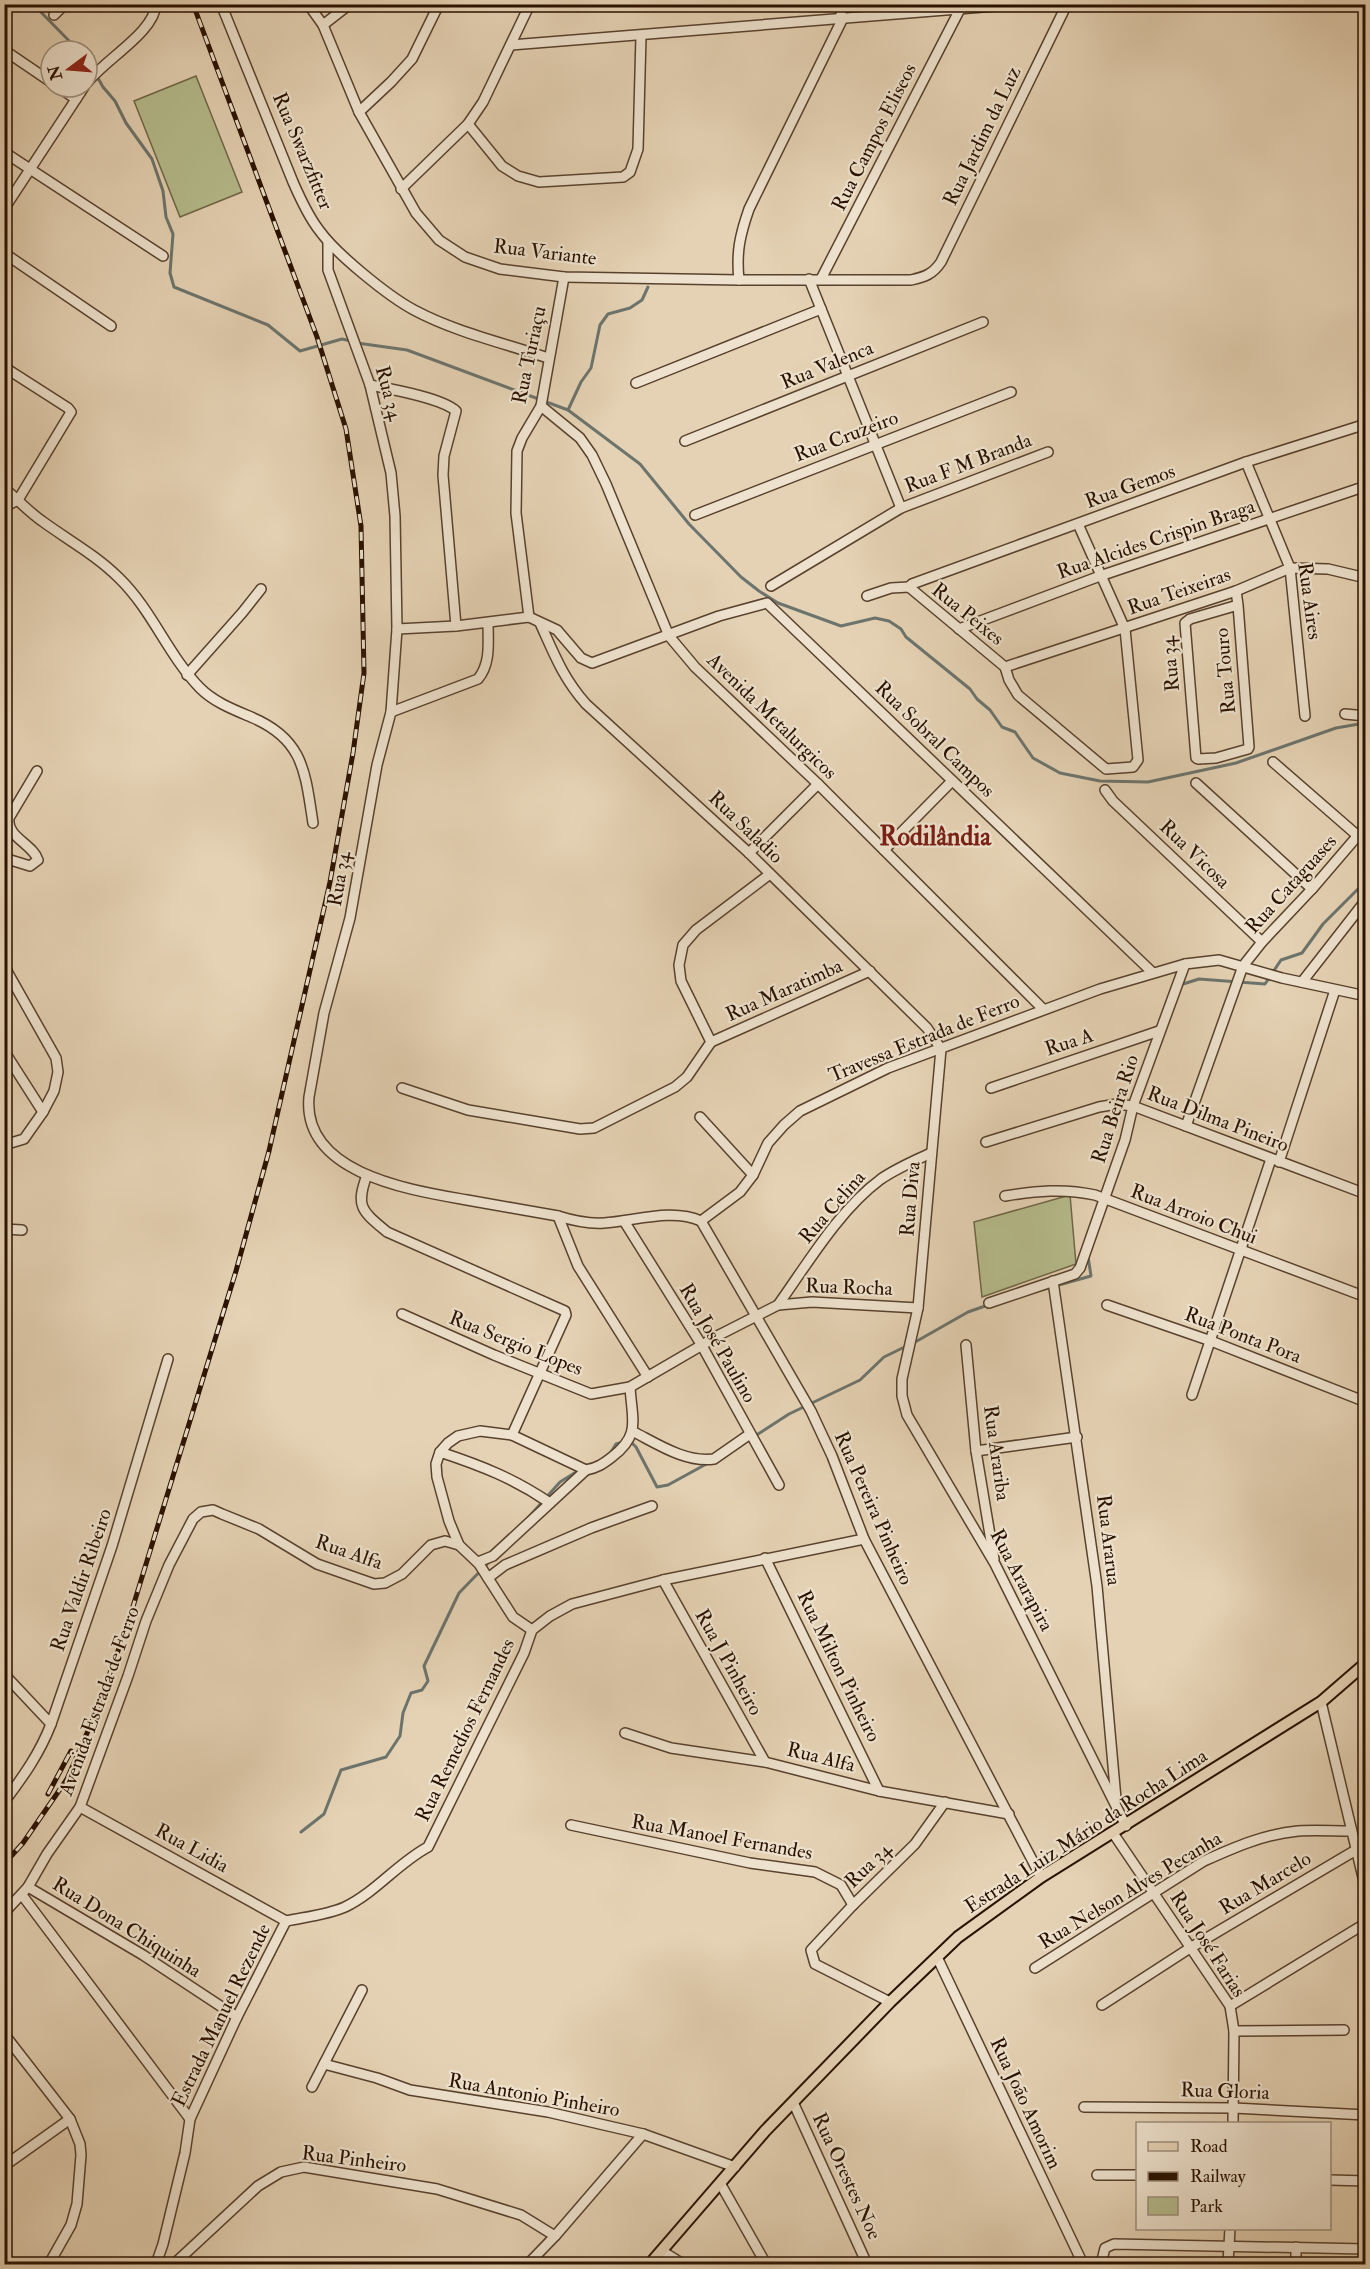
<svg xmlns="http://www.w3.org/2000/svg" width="1370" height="2269" font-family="'IM FELL Double Pica',serif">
  <rect width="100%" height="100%" fill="#e5d2b4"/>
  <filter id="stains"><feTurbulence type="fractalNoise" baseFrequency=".00333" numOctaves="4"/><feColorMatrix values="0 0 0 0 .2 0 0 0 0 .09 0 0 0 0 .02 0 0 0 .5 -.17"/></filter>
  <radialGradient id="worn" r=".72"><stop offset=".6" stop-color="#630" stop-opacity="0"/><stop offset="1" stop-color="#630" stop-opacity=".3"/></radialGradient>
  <g fill="#b5bb8c" stroke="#6f6646" stroke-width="1.5">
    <path d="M196,76l46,116 -62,25 -46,-116z"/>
    <path d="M1070,1195l6,69 -94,33 -8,-75z"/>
  </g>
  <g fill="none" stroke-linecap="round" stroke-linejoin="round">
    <g stroke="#6c746d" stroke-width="3">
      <path d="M33,4l46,47"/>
      <path d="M87,59l16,28 12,14 11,22 26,36 11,32 3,26 7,17 -3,39 4,14 94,38 32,26 42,-12 9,2"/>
      <path d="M357,343l50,7 161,60 72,54 49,60 52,53 18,14 19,12 63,23 34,-8 14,3 12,8 5,8 64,52 7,10 13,11 12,17 13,5 18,26 27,15 40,8 48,1 88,-19 100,-35 23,-4 7,2"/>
      <path d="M568,410l13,-28 10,-14 9,-43 8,-11 22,-6 12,-8 6,-13"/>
      <path d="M1180,985l19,-6 66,5 16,-24 21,-7 21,-29 43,-43"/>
      <path d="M1041,1290l50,-14 -3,-20"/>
      <path d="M755,1436l34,-22 71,-34 24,-23 33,-16 51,-29 20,-7"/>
      <path d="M630,1441l6,6 21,40 11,-2 42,-23"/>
      <path d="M611,1452l5,-8 8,-2"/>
      <path d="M527,1519l33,-37 21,-13"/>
      <path d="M301,1832l23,-18 17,-44 45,-13 14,-21 3,-23 8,-20 11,-3 6,-9 -4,-15 35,-73 32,-33"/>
    </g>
    <defs>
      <g id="minor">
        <path d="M221,4l72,178c7,16 15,34 26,48 17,24 69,66 95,80 41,22 90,33 134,48"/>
        <path d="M308,4l15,21 36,87 57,101 23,27 26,17 35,12 64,8 175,3h172c14,-3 22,-6 30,-18l126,-258"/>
        <path d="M54,15l11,-11"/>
        <path d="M323,25l27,-21"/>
        <path d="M511,45l510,-41"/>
        <path d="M4,50l47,32"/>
        <path d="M87,83c17,-23 68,-51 69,-79"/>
        <path d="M58,87l18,12"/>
        <path d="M359,112l32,-30 21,-23 27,-55"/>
        <path d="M468,124l34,42 16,10 21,6 84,-5 7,-5 8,-23 3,-113"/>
        <path d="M4,152l159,104"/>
        <path d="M401,189l67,-65 15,-22 47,-98"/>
        <path d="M4,209l80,-122"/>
        <path d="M328,242v28l42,115 21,88 4,43 2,113 -6,83"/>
        <path d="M4,253l107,73"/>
        <path d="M809,279l92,229"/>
        <path d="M821,279l138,-268"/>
        <path d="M739,280c-3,-28 1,-45 10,-71l93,-189 -2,-16"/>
        <path d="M4,367l64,41 3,4 -53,88 -14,7"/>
        <path d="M636,383l185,-74"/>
        <path d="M370,385c21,4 72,13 86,26l-12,45 -1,19 13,151"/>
        <path d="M541,406l39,32 12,17 14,29 63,152 26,31 123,117 225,225"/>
        <path d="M685,441l298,-119"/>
        <path d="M1246,462l44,106 15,148"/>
        <path d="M4,488c13,11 25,24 38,33 26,19 54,34 77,57 33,32 49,77 81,110 14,14 32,21 51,29 53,22 54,55 62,106"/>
        <path d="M695,515l316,-123"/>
        <path d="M771,586l130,-78 147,-56"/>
        <path d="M909,587l96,80 4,13 9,15 88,74 27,-2 5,-7 -13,-131 -47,-105"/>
        <path d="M909,587l3,-3 334,-122 120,-38"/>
        <path d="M1236,591l2,14 11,142 -1,2 -32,9 -18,1 -2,-1 -11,-135 5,-4 48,-14"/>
        <path d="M867,596l24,-8 18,-1"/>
        <path d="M529,617l-13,-104 1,-62 5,-13 19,-32 23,-129"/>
        <path d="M488,623c0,20 3,40 -10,56l-87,33 -14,53 -27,153 -26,95 -15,84c-7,77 102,93 158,103 30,5 61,11 91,16 16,5 30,8 46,7 31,-2 68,-15 97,-2"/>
        <path d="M540,623c14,31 23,55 46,81l163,149 178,175 14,21"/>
        <path d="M397,629l59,-3 73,-9 28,13 24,28 11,5 127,-47 48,-13 386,370"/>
        <path d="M959,629l141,-53 266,-90"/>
        <path d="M1005,667l231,-76 54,-23 38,1 38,9"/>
        <path d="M187,675l55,-62 19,-24"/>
        <path d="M1345,714l21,2"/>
        <path d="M1273,762l85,74"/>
        <path d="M1196,783l116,106"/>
        <path d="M1105,790l8,11 149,141"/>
        <path d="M884,850l68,-69"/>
        <path d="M749,853l69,-69"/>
        <path d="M4,858l26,8 8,-6c-5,-16 -32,-23 -29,-42l28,-47"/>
        <path d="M4,966l52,92 2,14 -4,19 -11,21 -19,27 -20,6"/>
        <path d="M1302,982l64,-82"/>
        <path d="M711,1042l-30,-61 -2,-16 4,-20 13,-15 74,-56"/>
        <path d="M711,1042l159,-71"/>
        <path d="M941,1049l-23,259 -16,71v17l5,19 88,149 131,262"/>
        <path d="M4,1051l39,61"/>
        <path d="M402,1088l66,22 112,19 14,-1 81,-41 12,-10 24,-35"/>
        <path d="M991,1088l168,-57"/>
        <path d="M700,1117l53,58"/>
        <path d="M1186,1126l57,-160 19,-24 50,-53 54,-63"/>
        <path d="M986,1142l113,-35 18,-3 16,2 233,88"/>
        <path d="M1279,1162l56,-172"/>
        <path d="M367,1175c-12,32 -5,36 20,57l178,79 1,4 -54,120"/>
        <path d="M1005,1196c31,-5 58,-8 90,-1l271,102"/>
        <path d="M558,1216l20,50 70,111"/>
        <path d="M624,1221l77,123 78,141"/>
        <path d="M701,1221l39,-29 13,-17 15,-32 16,-18 16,-14 88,-43 212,-79 85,-25 34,-4 63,18 84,18"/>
        <path d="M701,1221l110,190 21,45 32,83 177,338"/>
        <path d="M4,1229l18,1"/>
        <path d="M1053,1281l44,305 19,213"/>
        <path d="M989,1303l86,-29 5,-6 45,-128 8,-34 52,-142"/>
        <path d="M778,1305c30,-42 61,-95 103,-126 16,-11 33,-18 50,-26"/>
        <path d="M1107,1305l104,36 155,61"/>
        <path d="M402,1314l92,41 97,39 39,-7 91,-53 57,-29 34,-3 106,6"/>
        <path d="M966,1345l10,106 18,108"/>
        <path d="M1192,1395l79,-236"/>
        <path d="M632,1431c24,12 53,32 82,28l36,-25"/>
        <path d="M976,1451l101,-14"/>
        <path d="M440,1452c42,14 73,26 110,51"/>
        <path d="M765,1558l114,233"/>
        <path d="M478,1562l15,-6 93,-86"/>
        <path d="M488,1578l17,-13 86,-37 61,-22"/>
        <path d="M663,1580l102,182"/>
        <path d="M532,1630l-19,-13 -34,-53 -20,-19 -10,-24 -12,-44 -1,-13 4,-12 8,-9 10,-7 22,-5 32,4 74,35c11,-2 17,-6 26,-13 29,-22 20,-37 18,-70"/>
        <path d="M4,1674l47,50"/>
        <path d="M1321,1702l45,188"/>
        <path d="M625,1733l46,15 94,14 114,29 130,23"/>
        <path d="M4,1802c19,-25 36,-49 47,-78l61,-178 56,-187"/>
        <path d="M80,1807l206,114"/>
        <path d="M571,1825l179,38 65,9 26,13 12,20"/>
        <path d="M1113,1833l117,173 4,25 -1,93"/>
        <path d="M28,1887l115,68 94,62"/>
        <path d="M22,1895l168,224"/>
        <path d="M4,1913l24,-26 19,-33 33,-47 48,-131 18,-55 23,-56 24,-46 8,-7 12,-2 9,4 37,15 58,35 57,20 11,-1 17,-9 29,-29 14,-4 14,4"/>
        <path d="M286,1921c19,-4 41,-6 59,-14 31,-15 53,-44 83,-60l96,-194 8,-23 18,-14 22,-12 91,-24 201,-41"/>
        <path d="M937,1957l146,307"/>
        <path d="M1035,1968l169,-107c31,-14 61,-27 94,-30 17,-1 35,0 52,0"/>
        <path d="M890,2002l-75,-38 -4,-14 42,-45 62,-61 30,-42"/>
        <path d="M1102,2005l88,-57 166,-98"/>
        <path d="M1230,2006l136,-83"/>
        <path d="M1234,2031l110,-1"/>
        <path d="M4,2034l66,85 10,25 1,11 -4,49 -6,21 -22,39"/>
        <path d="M324,2064l53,14 33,12 138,22 95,22 92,33"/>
        <path d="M312,2087l50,-97"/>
        <path d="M793,2102l74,162"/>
        <path d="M1084,2107l150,1 132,7"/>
        <path d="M4,2166l66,-47"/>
        <path d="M1097,2175h41"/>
        <path d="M1330,2180l36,1"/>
        <path d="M720,2183l46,81"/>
        <path d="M662,2251l21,13"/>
        <path d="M156,2264l7,-20 22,-91 5,-34 47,-102 49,-96"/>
        <path d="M174,2264l84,-78 23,-14 23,-5 133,22 84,26 34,21"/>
        <path d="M528,2264l27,-28 88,-102"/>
        <path d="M1101,2264l4,-16 9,-4 252,5"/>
        <path d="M1228,2264l2,-36"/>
        <path d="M1296,2264v-17"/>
      </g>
      <path id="major" d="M650,2264l115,-133 125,-129 68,-65 83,-60 280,-175 45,-39"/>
    </defs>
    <use href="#minor" stroke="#58412d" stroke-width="12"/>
    <use href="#major" stroke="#291100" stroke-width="14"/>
    <use href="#minor" stroke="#eee2ce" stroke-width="9"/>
    <use href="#major" stroke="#e5d2b4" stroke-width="10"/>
    <defs>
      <g id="rail">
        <path d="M48,1794l23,-43"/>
        <path d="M4,1864l19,-21 44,-64 27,-62 33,-91 109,-355 33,-120 61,-269 23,-129 11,-80 -3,-147 -15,-97 -29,-92 -124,-333"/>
      </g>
    </defs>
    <use href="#rail" stroke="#291100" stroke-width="5"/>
    <use href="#rail" stroke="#eee2ce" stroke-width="3" stroke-dasharray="9" stroke-linecap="butt"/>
  </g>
  <g text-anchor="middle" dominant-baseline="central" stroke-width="4.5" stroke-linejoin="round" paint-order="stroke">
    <g font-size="20" fill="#291100" stroke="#eee2ce">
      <text transform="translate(982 136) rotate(-64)">Rua Jardim da Luz</text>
      <text transform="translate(874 137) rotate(-63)">Rua Campos Eliseos</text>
      <text transform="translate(303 151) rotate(67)">Rua Swarzfitter</text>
      <text transform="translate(545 252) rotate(7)">Rua Variante</text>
      <text transform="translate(529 355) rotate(-78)">Rua Turiaçu</text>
      <text transform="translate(827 365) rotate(-22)">Rua Valenca</text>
      <text transform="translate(389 393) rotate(75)">Rua 34</text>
      <text transform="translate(846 436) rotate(-21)">Rua Cruzeiro</text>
      <text transform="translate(968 463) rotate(-21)">Rua F M Branda</text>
      <text transform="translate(1130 486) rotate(-20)">Rua Gemos</text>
      <text transform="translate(1156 539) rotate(-19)">Rua Alcides Crispin Braga</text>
      <text transform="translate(1179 591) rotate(-19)">Rua Teixeiras</text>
      <text transform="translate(1310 601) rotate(82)">Rua Aires</text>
      <text transform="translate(968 614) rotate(39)">Rua Peixes</text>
      <text transform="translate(1170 664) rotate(-95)">Rua 34</text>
      <text transform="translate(1225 671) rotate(-95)">Rua Touro</text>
      <text transform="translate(772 716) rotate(44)">Avenida Metalurgicos</text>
      <text transform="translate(935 739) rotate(44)">Rua Sobral Campos</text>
      <text transform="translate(746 827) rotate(44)">Rua Saladio</text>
      <text transform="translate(1195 854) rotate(44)">Rua Vicosa</text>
      <text transform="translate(339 879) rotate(-80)">Rua 34</text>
      <text transform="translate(1291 884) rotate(-48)">Rua Cataguases</text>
      <text transform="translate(784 990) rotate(-24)">Rua Maratimba</text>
      <text transform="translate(924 1038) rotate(-22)">Travessa Estrada de Ferro</text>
      <text transform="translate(1069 1042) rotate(-18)">Rua A</text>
      <text transform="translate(1115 1109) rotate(-72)">Rua Beira Rio</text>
      <text transform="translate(1218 1119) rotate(21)">Rua Dilma Pineiro</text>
      <text transform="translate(910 1199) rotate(-85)">Rua Diva</text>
      <text transform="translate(832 1207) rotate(-49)">Rua Celina</text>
      <text transform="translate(1194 1214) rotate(21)">Rua Arroio Chui</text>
      <text transform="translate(849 1287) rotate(2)">Rua Rocha</text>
      <text transform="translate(1243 1335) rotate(21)">Rua Ponta Pora</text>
      <text transform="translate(516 1343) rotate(22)">Rua Sergio Lopes</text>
      <text transform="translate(718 1343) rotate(60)">Rua José Paulino</text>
      <text transform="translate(997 1453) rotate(82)">Rua Arariba</text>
      <text transform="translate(874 1508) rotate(66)">Rua Pereira Pinheiro</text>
      <text transform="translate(1109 1540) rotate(83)">Rua Ararua</text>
      <text transform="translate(349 1552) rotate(19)">Rua Alfa</text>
      <text transform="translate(81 1580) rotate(-71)">Rua Valdir Ribeiro</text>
      <text transform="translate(1022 1580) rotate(62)">Rua Ararapira</text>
      <text transform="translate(729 1662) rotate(61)">Rua J Pinheiro</text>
      <text transform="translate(839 1666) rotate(64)">Rua Milton Pinheiro</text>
      <text transform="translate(99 1701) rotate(-70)">Avenida Estrada de Ferro</text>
      <text transform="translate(465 1730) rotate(-64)">Rua Remedios Fernandes</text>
      <text transform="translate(821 1757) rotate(14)">Rua Alfa</text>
      <text transform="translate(1086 1831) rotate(-33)">Estrada Luiz Mário da Rocha Lima</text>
      <text transform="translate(722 1837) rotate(10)">Rua Manoel Fernandes</text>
      <text transform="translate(192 1848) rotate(29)">Rua Lidia</text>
      <text transform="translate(868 1865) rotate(-44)">Rua 34</text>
      <text transform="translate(1265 1883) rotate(-31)">Rua Marcelo</text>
      <text transform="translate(1130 1890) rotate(-31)">Rua Nelson Alves Pecanha</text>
      <text transform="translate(127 1927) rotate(32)">Rua Dona Chiquinha</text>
      <text transform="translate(1208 1944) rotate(57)">Rua José Farias</text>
      <text transform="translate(221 2015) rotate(-64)">Estrada Manuel Rezende</text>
      <text transform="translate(1225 2091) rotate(2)">Rua Gloria</text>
      <text transform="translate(534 2095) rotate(10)">Rua Antonio Pinheiro</text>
      <text transform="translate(1026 2103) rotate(65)">Rua João Amorim</text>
      <text transform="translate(354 2159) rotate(7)">Rua Pinheiro</text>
      <text transform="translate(847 2176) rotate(65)">Rua Orestes Noe</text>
    </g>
    <g font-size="26" font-weight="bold" fill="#7a1f14" stroke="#eee2ce">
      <text x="935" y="837">Rodilândia</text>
    </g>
  </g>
  <rect width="1370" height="2269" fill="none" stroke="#e5d2b4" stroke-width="24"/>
  <rect x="6" y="6" width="1358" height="2257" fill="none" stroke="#291100" stroke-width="3"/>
  <rect x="12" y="12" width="1346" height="2245" fill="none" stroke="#291100" stroke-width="1.5"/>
  <rect x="1136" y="2122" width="195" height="108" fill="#eee2ce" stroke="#9f8e7c" stroke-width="1.5"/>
  <rect x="1148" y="2142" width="30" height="9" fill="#e5d2b4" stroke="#9f8e7c" stroke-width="1.5"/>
  <text x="1190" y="2152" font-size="18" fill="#291100">Road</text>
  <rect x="1148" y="2172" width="30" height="9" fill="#291100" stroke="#9f8e7c" stroke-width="1.5"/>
  <text x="1190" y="2182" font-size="18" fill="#291100">Railway</text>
  <rect x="1148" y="2197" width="30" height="18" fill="#b5bb8c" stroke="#9f8e7c" stroke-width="1.5"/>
  <text x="1190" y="2212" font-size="18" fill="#291100">Park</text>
  <g transform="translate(69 69) rotate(254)"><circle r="28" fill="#eee2ce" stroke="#9f8e7c" stroke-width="1.5"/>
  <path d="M0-4.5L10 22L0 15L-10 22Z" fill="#8f2418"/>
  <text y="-9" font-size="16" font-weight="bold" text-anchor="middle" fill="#291100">N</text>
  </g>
  <rect width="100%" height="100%" filter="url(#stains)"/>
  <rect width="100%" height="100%" fill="url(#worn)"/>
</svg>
